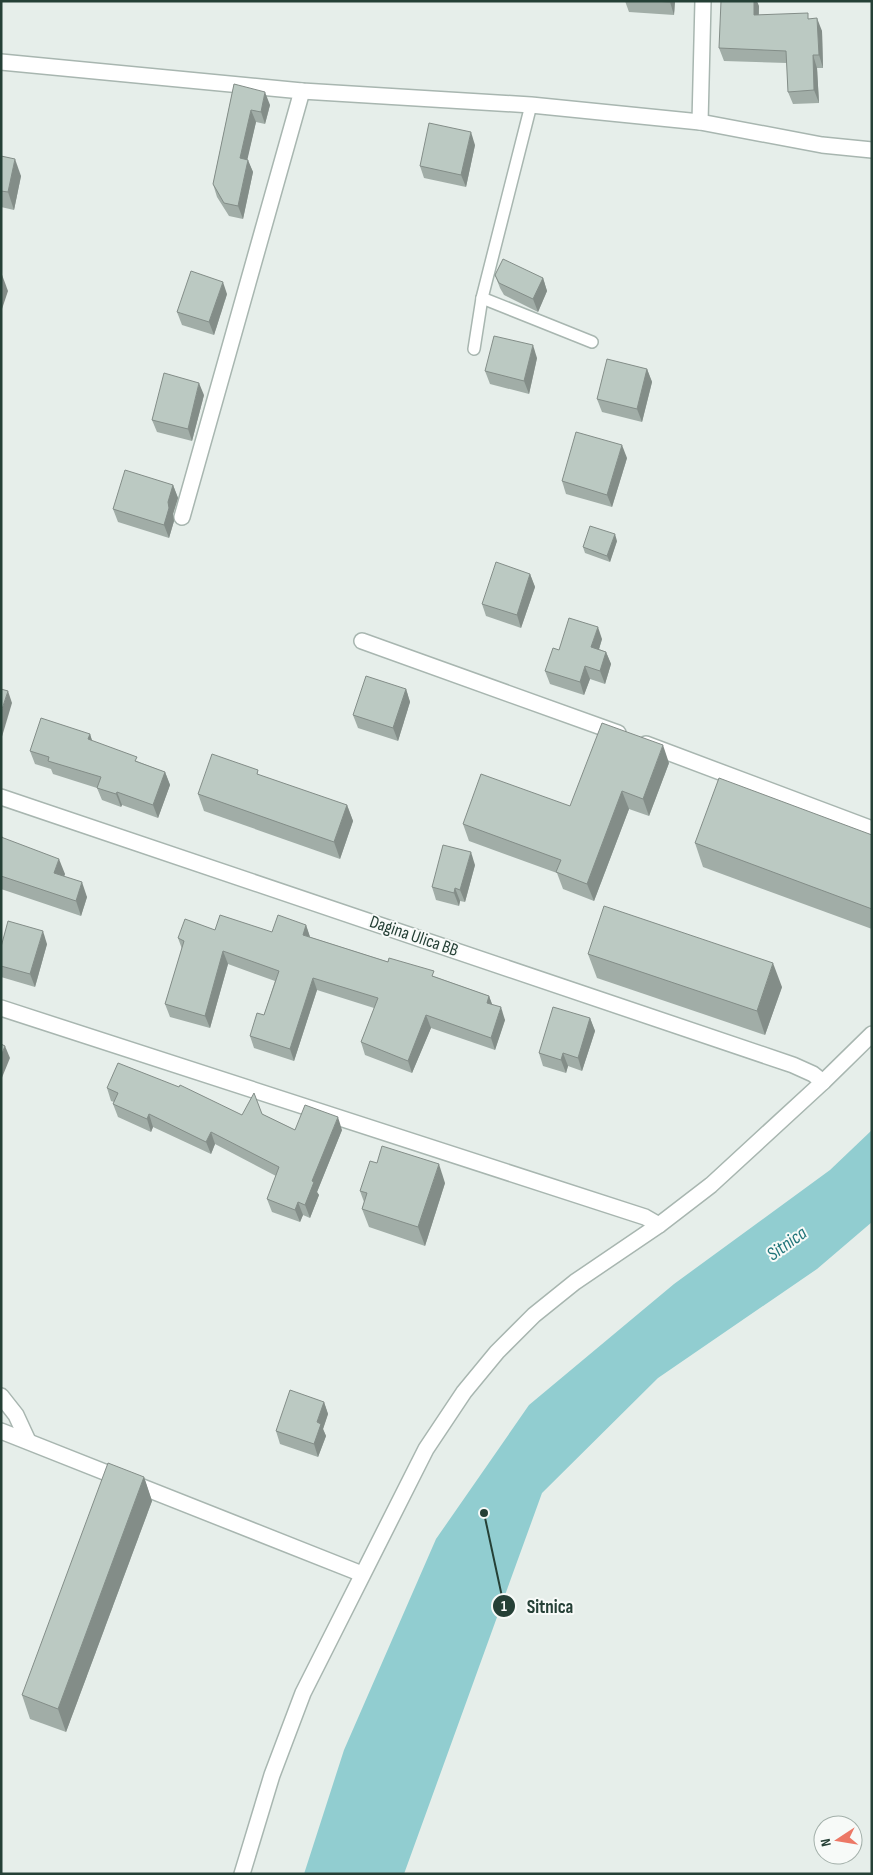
<svg xmlns="http://www.w3.org/2000/svg" width="873" height="1875" font-family="'Sofia Sans Condensed',sans-serif">
  <rect width="100%" height="100%" fill="#e6eeea"/>
  <path fill="#91cdd0" d="M872,1130v92l-55,47 -159,109 -116,115 -138,381h-100l40,-124 92,-211 93,-134 145,-121 156,-114z"/>
  <g fill="none" stroke-linecap="round" stroke-linejoin="round">
    <defs>
      <g id="service">
        <path d="M482,298l110,44"/>
        <path d="M474,349l8,-51 49,-193"/>
      </g>
      <g id="minor">
        <path d="M1,62l301,29 229,14 169,17 122,23 50,5"/>
        <path d="M700,122l3,-121"/>
        <path d="M182,517l120,-426"/>
        <path d="M362,641l256,92"/>
        <path d="M646,744l226,85"/>
        <path d="M1,797l792,268 20,9 10,8"/>
        <path d="M1,1008l644,209 14,8"/>
        <path d="M1,1396l15,19 12,26"/>
        <path d="M1,1431l361,143"/>
        <path d="M242,1874l30,-99 31,-82 123,-244 38,-57 33,-40 37,-37 41,-33 84,-57 52,-40 112,-103 49,-48"/>
      </g>
    </defs>
    <use href="#service" stroke="#a8b6b0" stroke-width="14"/>
    <use href="#minor" stroke="#a8b6b0" stroke-width="18"/>
    <use href="#service" stroke="#fff" stroke-width="11"/>
    <use href="#minor" stroke="#fff" stroke-width="15"/>
  </g>
  <g fill="#a1ada7">
    <path d="M625,1h50l-1,14 -45,-3z"/>
    <path d="M759,6v9l51,4 12,12 1,37h-6l2,35 -26,1 -5,-12 -1,-29 -63,-2 -5,-13z"/>
    <path d="M234,84l36,21 -5,19 -9,-2 -9,37 6,13 -10,47 -14,-3 -12,-19 -4,-13z"/>
    <path d="M475,145l-9,42 -42,-9 -4,-12z"/>
    <path d="M1,156l20,20 -7,34 -13,-3z"/>
    <path d="M495,275l48,3 4,13 -9,21 -34,-17 -4,-7z"/>
    <path d="M227,294l-13,41 -32,-10 -5,-13z"/>
    <path d="M537,358l-8,36 -39,-10 -5,-13z"/>
    <path d="M647,369l5,13 -10,40 -40,-10 -5,-13z"/>
    <path d="M204,395l-12,46 -35,-9 -5,-12z"/>
    <path d="M627,458l-15,49 -46,-13 -4,-13z"/>
    <path d="M173,485l5,13 -5,16 1,7 -5,17 -51,-16 -5,-13z"/>
    <path d="M617,541l-7,21 -25,-9 -2,-6z"/>
    <path d="M530,574l5,13 -14,41 -35,-12 -4,-12z"/>
    <path d="M602,639l-3,10 7,3 5,12 -6,20 -15,-5 -6,16 -34,-11 -5,-13 14,-21z"/>
    <path d="M406,689l4,13 -12,39 -40,-13 -5,-13z"/>
    <path d="M90,734l2,7 47,21 26,10 5,13 -12,33 -36,-13 -1,2 -19,-7 -5,-12 -44,-14 -2,-5 -16,-5 -5,-13z"/>
    <path d="M669,763l-20,53 -20,-7 -35,92 -31,-12 -6,-16 -88,-32 -6,-17 107,-18z"/>
    <path d="M198,794l149,11 6,16 -13,38 -136,-48z"/>
    <path d="M1,833l2,5 62,36 -1,2 23,21 -6,19 -80,-27z"/>
    <path d="M872,835v94l-169,-62 -8,-24z"/>
    <path d="M475,865l-10,37 -5,-1 -1,5 -23,-6 -4,-13z"/>
    <path d="M306,925l4,12 126,40 53,19 3,9 13,15 -10,30 -64,-22 -19,45 -47,-18 -4,-13 13,-34 -57,-18 -23,71 -40,-13 -4,-12 14,-21 11,-34 -47,-17 -18,64 -40,-11 -5,-13 17,-55 -4,-11 37,-8 57,2z"/>
    <path d="M47,944l-12,43 -34,-10v-30z"/>
    <path d="M588,954l194,33 -17,48 -168,-57z"/>
    <path d="M590,1018l5,13 -13,40 -14,-5 -2,7 -23,-7 -4,-13z"/>
    <path d="M107,1088l135,27 20,-1 33,16h47l-25,62 2,3 -9,23 -7,-3 -3,7 -28,-10 -5,-13 9,-23 -61,-32 -4,10 -58,-27 -2,5 -33,-15 -5,-13 1,-2 -3,-1z"/>
    <path d="M445,1183l-20,63 -56,-19 -7,-18 2,-7 -4,-11z"/>
    <path d="M324,1402l4,12 -5,15 3,7 -8,21 -38,-13 -4,-13z"/>
    <path d="M144,1477l8,24 -86,231 -36,-13 -8,-24z"/>
  </g>
  <g fill="#838d88">
    <path d="M670,1h5l-1,14 -4,-13z"/>
    <path d="M754,1h3l2,5 -1,22 -4,-13z"/>
    <path d="M817,18l5,13 1,37 -4,-13z"/>
    <path d="M813,55l4,13 2,35 -5,-13z"/>
    <path d="M265,92l5,13 -5,19 -4,-12z"/>
    <path d="M251,110l5,12 -11,48 -5,-12z"/>
    <path d="M471,132l4,13 -9,42 -5,-12z"/>
    <path d="M15,159l6,17 -7,34 -6,-18z"/>
    <path d="M248,160l5,12 -10,47 -5,-13z"/>
    <path d="M1,272l7,19 -7,21z"/>
    <path d="M543,278l4,13 -9,21 -5,-13z"/>
    <path d="M223,282l4,12 -13,41 -5,-13z"/>
    <path d="M533,345l4,13 -8,36 -5,-13z"/>
    <path d="M647,369l5,13 -10,40 -5,-13z"/>
    <path d="M199,383l5,12 -12,46 -4,-12z"/>
    <path d="M622,445l5,13 -15,49 -5,-12z"/>
    <path d="M173,485l5,13 -5,16 1,7 -5,17 -5,-13 4,-23z"/>
    <path d="M615,534l2,7 -7,21 -3,-6z"/>
    <path d="M530,574l5,13 -14,41 -4,-13z"/>
    <path d="M598,627l4,12 -6,20 -5,-12z"/>
    <path d="M606,652l5,12 -6,20 -5,-13z"/>
    <path d="M585,666l5,13 -6,16 -4,-13z"/>
    <path d="M406,689l4,13 -12,39 -5,-13z"/>
    <path d="M8,691l4,12 -11,37v-28z"/>
    <path d="M90,734l4,13 -6,-8z"/>
    <path d="M663,745l6,18 -20,53 -6,-17z"/>
    <path d="M165,772l5,13 -12,33 -5,-13z"/>
    <path d="M622,791l7,18 -35,92 -7,-17z"/>
    <path d="M117,792l5,13 -1,2 -5,-13z"/>
    <path d="M347,805l6,16 -13,38 -6,-17z"/>
    <path d="M471,852l4,13 -10,37 -5,-12z"/>
    <path d="M59,859l6,15 -5,14 -6,-15z"/>
    <path d="M82,882l5,15 -6,19 -5,-15z"/>
    <path d="M455,888l5,13 -1,5 -5,-13z"/>
    <path d="M306,925l4,12 -7,-2z"/>
    <path d="M43,931l4,13 -12,43 -5,-13z"/>
    <path d="M223,951l5,13 -18,64 -5,-12z"/>
    <path d="M773,963l9,24 -17,48 -8,-24z"/>
    <path d="M313,978l4,12 -23,71 -4,-12z"/>
    <path d="M489,996l5,13 -7,-6z"/>
    <path d="M501,1007l4,13 -10,30 -4,-12z"/>
    <path d="M426,1015l5,13 -19,45 -4,-12z"/>
    <path d="M590,1018l5,13 -13,40 -4,-13z"/>
    <path d="M5,1046l5,12 -9,22v-24z"/>
    <path d="M563,1053l5,13 -2,7 -5,-13z"/>
    <path d="M149,1114l4,13 -2,5 -4,-13z"/>
    <path d="M338,1117l4,13 -25,62 2,3 -9,23 -5,-13 7,-24z"/>
    <path d="M211,1132l4,12 -4,10 -5,-12z"/>
    <path d="M439,1164l6,19 -20,63 -7,-19z"/>
    <path d="M298,1202l5,13 -3,7 -5,-12z"/>
    <path d="M324,1402l4,12 -5,15 3,7 -8,21 -4,-13 3,-22z"/>
    <path d="M144,1477l8,24 -86,231 -8,-23z"/>
  </g>
  <g fill="#bbc9c2" stroke="#838d88">
    <path d="M652,1h18v1z"/>
    <path d="M721,1h33v14l54,-2v6l9,-1 2,37h-6l1,35 -26,2 -2,-41 -67,-3z"/>
    <path d="M234,84l31,8 -4,20 -10,-2 -11,48 8,2 -10,46 -14,-3 -11,-19z"/>
    <path d="M429,123l42,9 -10,43 -41,-9z"/>
    <path d="M1,156l14,3 -7,33 -7,-1z"/>
    <path d="M503,259l40,19 -10,21 -34,-16 -4,-8z"/>
    <path d="M191,271l32,11 -14,40 -32,-10z"/>
    <path d="M494,336l39,9 -9,36 -39,-10z"/>
    <path d="M607,359l40,10 -10,40 -40,-10z"/>
    <path d="M164,373l35,10 -11,46 -36,-9z"/>
    <path d="M576,432l46,13 -15,50 -45,-14z"/>
    <path d="M125,470l48,15 -5,17 1,6 -5,17 -51,-16z"/>
    <path d="M590,526l25,8 -8,22 -24,-9z"/>
    <path d="M496,562l34,12 -13,41 -35,-11z"/>
    <path d="M569,618l29,9 -7,20 15,5 -6,19 -15,-5 -5,16 -35,-11 8,-23 6,2z"/>
    <path d="M366,676l40,13 -13,39 -40,-13z"/>
    <path d="M1,689l7,2 -7,21z"/>
    <path d="M41,718l49,16 -2,5 49,18 -2,4 30,11 -12,33 -36,-13 -1,2 -19,-6 4,-11 -53,-16 1,-4 -19,-6z"/>
    <path d="M602,723l61,22 -20,54 -21,-8 -35,93 -31,-12 5,-12 -98,-36 18,-50 89,32z"/>
    <path d="M212,754l46,16 -1,4 90,31 -13,37 -136,-48z"/>
    <path d="M719,778l153,57v74l-177,-66z"/>
    <path d="M1,837l58,22 -5,14 28,9 -6,19 -75,-25z"/>
    <path d="M443,845l28,7 -11,38 -5,-2 -1,5 -22,-6z"/>
    <path d="M604,906l169,57 -16,48 -169,-57z"/>
    <path d="M220,915l52,17 6,-17 28,10 -3,10 85,27 1,-4 45,13 -2,5 57,20 -2,7 14,4 -10,31 -65,-23 -18,46 -47,-19 17,-44 -65,-20 -23,71 -40,-13 7,-23 7,2 15,-44 -56,-20 -18,65 -40,-12 19,-63 -6,-3 7,-19 30,11z"/>
    <path d="M8,921l35,10 -13,43 -29,-8v-19z"/>
    <path d="M553,1007l37,11 -12,40 -15,-5 -2,7 -22,-7z"/>
    <path d="M1,1044l4,2 -4,10z"/>
    <path d="M118,1063l61,24 1,-2 62,30 12,-22 8,21 33,16 10,-25 33,12 -26,64 2,1 -9,23 -7,-3 -3,8 -28,-11 12,-32 -68,-35 -5,10 -57,-28 -2,5 -34,-15 5,-11 -11,-5z"/>
    <path d="M382,1146l57,18 -21,63 -56,-18 5,-16 -7,-2 10,-30 7,2z"/>
    <path d="M290,1390l34,12 -7,20 4,2 -7,20 -38,-13z"/>
    <path d="M108,1463l36,14 -86,232 -36,-14z"/>
  </g>
  <g text-anchor="middle" dominant-baseline="central" stroke-width="4" stroke-linejoin="round" paint-order="stroke">
    <g font-size="18" fill="#254036" stroke="#f7faf8">
      <text transform="translate(414 936) rotate(19)">Dagina Ulica BB</text>
    </g>
    <g font-size="19" font-style="italic" fill="#21757a" stroke="#f7faf8">
      <text transform="translate(787 1244) rotate(-36)">Sitnica</text>
    </g>
  </g>
  <path fill="none" stroke="#254036" stroke-width="2" d="M484 1513L504 1606"/>
  <g fill="#254036" stroke="#f7faf8" stroke-width="2">
    <circle cx="484" cy="1513" r="5"/>
    <circle cx="504" cy="1606" r="12"/>
  </g>
  <g font-size="15" text-anchor="middle" font-weight="bold" fill="#fff">
    <text x="504" y="1611">1</text>
  </g>
  <g font-size="19" text-anchor="middle" font-weight="bold" fill="#254036" stroke="#f7faf8" stroke-width="4" stroke-linejoin="round" paint-order="stroke">
    <text x="550" y="1613">Sitnica</text>
  </g>
  <rect width="873" height="1875" fill="none" stroke="#254036" stroke-width="5"/>
  <g transform="translate(838 1840) rotate(258)"><circle r="24" fill="#f7faf8" stroke="#a3b0aa"/>
  <path d="M0-4L9 19L0 12L-9 19Z" fill="#ec7866"/>
  <text y="-8" font-size="14" font-weight="bold" text-anchor="middle" fill="#254036">N</text>
  </g>
</svg>
